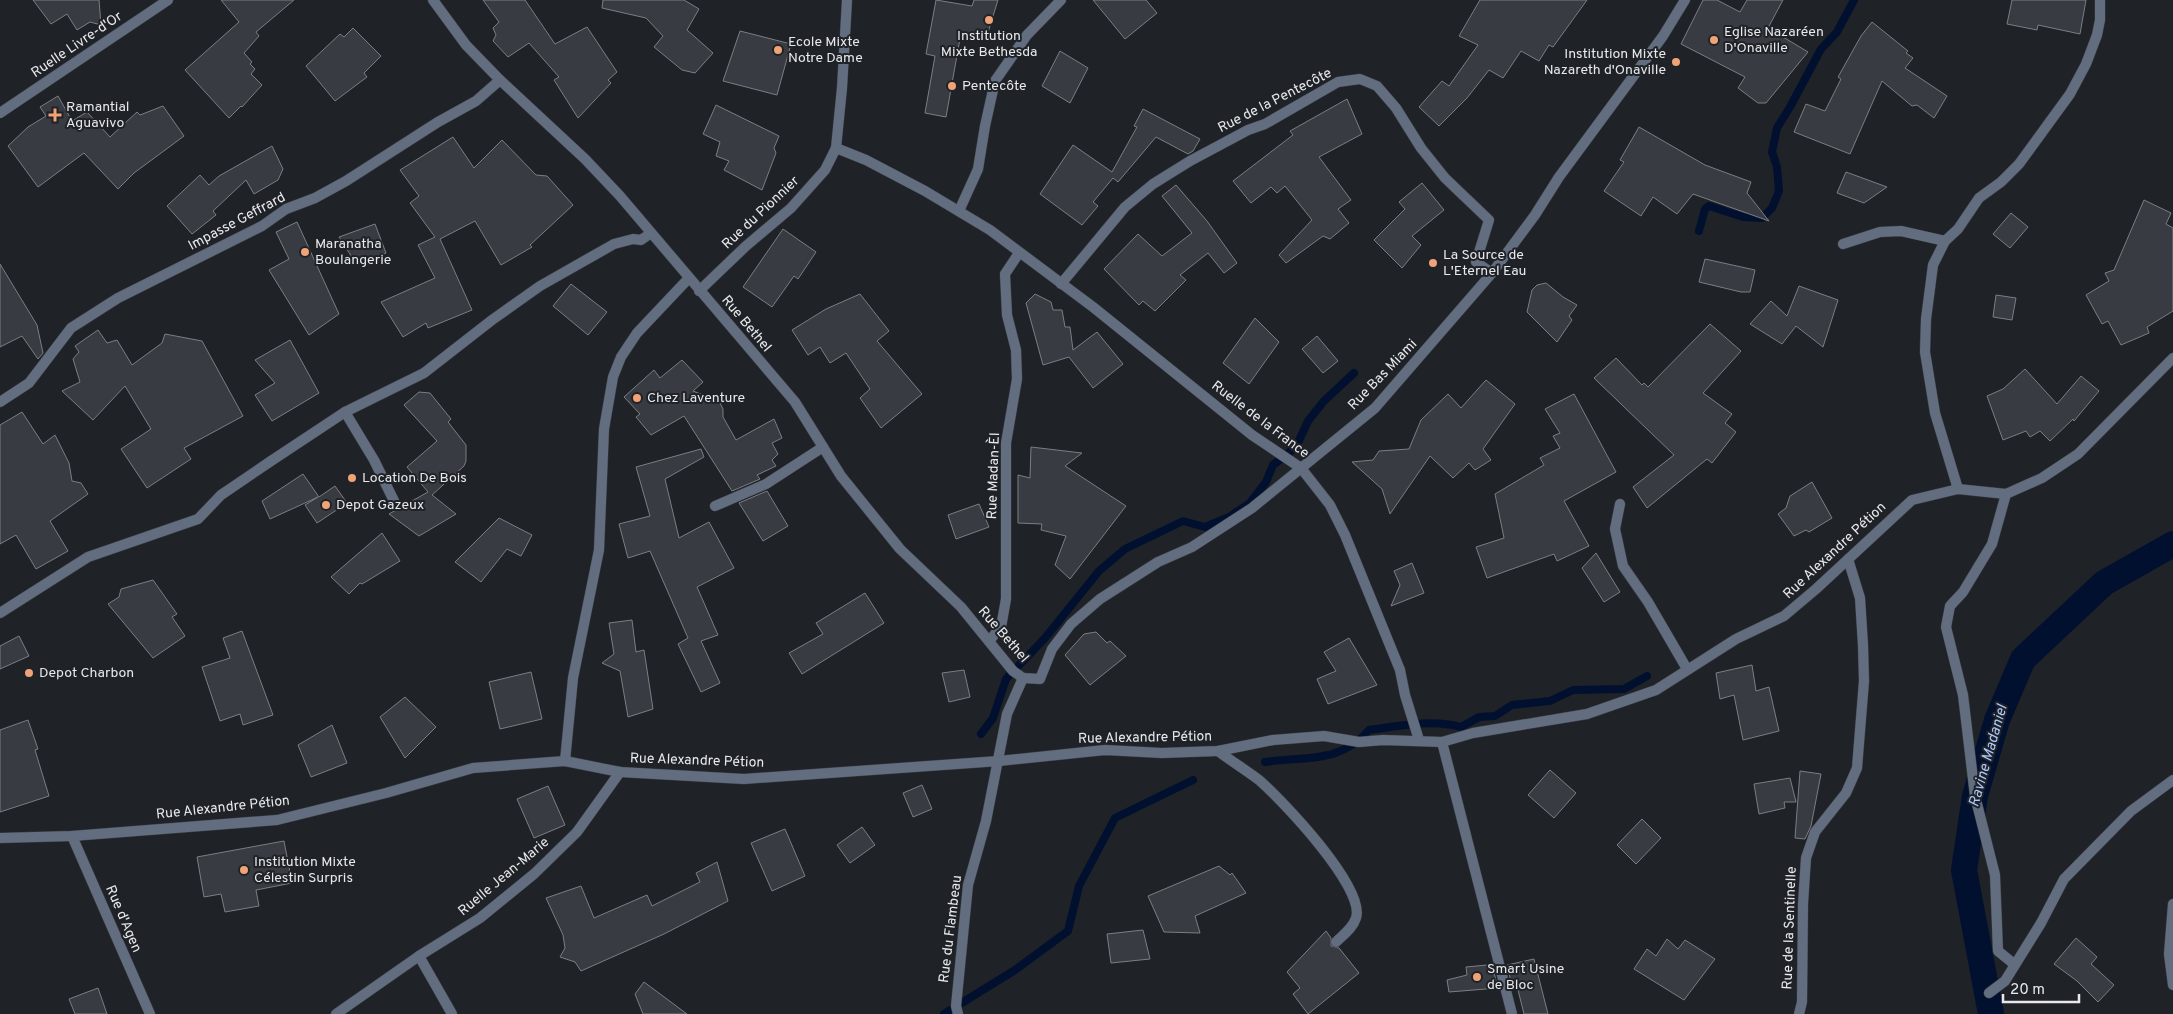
<svg xmlns="http://www.w3.org/2000/svg" width="2173" height="1014" font-family="Overpass,sans-serif">
  <rect width="100%" height="100%" fill="#1f2227"/>
  <g fill="none" stroke-linecap="round" stroke-linejoin="round">
    <g stroke="#021030" stroke-width="8">
      <path d="M1699,231l6,-22 4,-3 34,11 19,1 10,-10 7,-17 -2,-24 -5,-15 5,-24 13,-21 31,-58 16,-17 17,-32"/>
      <path d="M981,734l12,-16 13,-39 39,-41 54,-67 26,-22 58,-28 22,6 24,-10 21,-14 16,-21 7,-17 23,-18 12,-26 16,-20 30,-28"/>
      <path d="M1265,762c40,-6 75,2 104,-32 30,-4 63,-11 92,-3l18,-10 16,-1 17,-11 38,-4 23,-11 51,-1 23,-13"/>
      <path d="M944,1014l71,-44 53,-39 11,-45 36,-68 78,-38"/>
    </g>
    <path stroke="#021030" stroke-width="26" d="M1991,1014l-27,-144 11,-74 22,-76 26,-61 81,-76 69,-39"/>
  </g>
  <g fill="#383b41" stroke="#7b7e84">
    <path d="M33,0h66l2,25 -11,-3 -13,8 -10,-16 -16,10z"/>
    <path d="M221,0h73l-38,32 3,4 -15,17 8,9 -2,2 5,5 -4,5 11,11 -20,22 -1,-1 -12,12 -44,-48 54,-48z"/>
    <path d="M483,0h42l30,44 32,-17 30,45 -9,8 3,3 -33,35 -24,-38 5,-3 -30,-34 -21,14 -15,-16 3,-6 -3,-7 6,-6z"/>
    <path d="M603,0h81l15,9 -12,21 26,23 -18,20 -13,-3 -28,-23 9,-11 -17,-18 -44,-10z"/>
    <path d="M936,0l36,6 2,-6h24l-12,39 -25,-6 -15,84 -21,-4 10,-57 -9,-2z"/>
    <path d="M1093,0h53l11,13 -32,26z"/>
    <path d="M1480,0h107l-34,47 -4,-2 -10,16 -18,-10 -18,27 -14,-8 -22,28 -28,28 -20,-19 23,-26 7,5 29,-41 -19,-9z"/>
    <path d="M1703,0h14l23,12 7,-12h36l-15,28 40,24 -42,51h-8l-20,-15 7,-11 -64,-33z"/>
    <path d="M2012,0h74l-6,34 -42,-9 -1,5 -30,-6z"/>
    <path d="M1872,22l36,29 -2,2 7,5 -8,10 42,28 -13,22 -17,-13 -5,1 -30,-25 -32,73 -56,-22 12,-28 19,7 16,-32 -3,-2 23,-41z"/>
    <path d="M353,28l28,28 -17,17 3,4 -32,24 -29,-35 34,-32 4,3z"/>
    <path d="M740,31l51,13 -14,51 -54,-14z"/>
    <path d="M1060,51l28,17 -18,35 -28,-17z"/>
    <path d="M58,96l14,25 15,-9 23,25 27,-25 3,3 23,-9 21,30 -50,37 -16,16 -34,-36 -46,34 -30,-41 20,-19 18,-11 -6,-9z"/>
    <path d="M1347,99l15,35 -43,23 32,43 -13,9 11,14 -19,16 -7,-3 -37,27 -7,-8 33,-35 -27,-34 -8,7 -6,-6 -20,16 -18,-22 60,-46 -3,-4z"/>
    <path d="M716,105l63,31 -5,12 2,5 -14,37 -38,-20 5,-9 -13,-5 4,-14 -17,-8z"/>
    <path d="M1143,109l57,30 -7,12 -5,3 -32,-17 -38,45 -5,-4 -20,24 5,4 -16,19 -42,-31 33,-49 39,27 25,-45 -3,-1z"/>
    <path d="M1639,127l66,38 46,17 -4,11 22,28 -76,-27 -16,20 -24,-17 -12,19 -37,-25 20,-29 -4,-2z"/>
    <path d="M453,137l21,31 28,-28 34,35 11,1 26,29 -43,40 2,2 -31,18 -26,-44 -35,18 32,71 -44,18 -2,-5 -23,14 -22,-35 54,-24 -17,-33 17,-8 -25,-34 9,-7 -19,-26z"/>
    <path d="M272,146l11,23 -5,11 -24,14 -8,-14 -33,31 3,4 -24,19 -25,-28 33,-31 9,10 10,-9z"/>
    <path d="M1846,172l41,15 -23,16 -27,-10z"/>
    <path d="M1422,183l22,27 -32,26 9,9 -19,23 -28,-28 31,-31 -6,-7z"/>
    <path d="M1176,185l31,36 30,42 -13,10 -16,-20 -28,22 6,5 -31,31 -12,-10 -4,4 -35,-36 34,-35 24,22 30,-23 -30,-37z"/>
    <path d="M2144,200l27,13 -5,11 7,4v83l-26,16 2,6 -28,12 -13,-24 -6,3 -16,-29 23,-14 -4,-8 9,-3z"/>
    <path d="M2011,213l17,14 -18,21 -17,-14z"/>
    <path d="M297,222l42,92 -30,21 -40,-65 20,-11 -13,-27z"/>
    <path d="M375,224l11,29 -29,12 -18,-28z"/>
    <path d="M783,229l33,23 -18,27 -4,-3 -22,31 -29,-20z"/>
    <path d="M1705,259l50,11 -5,22h-9l-42,-10z"/>
    <path d="M0,264l37,61 6,28 -5,6 -16,-23 -22,11z"/>
    <path d="M1546,283l17,14 14,8 -8,11 3,4 -15,22 -30,-30 5,-22 5,-5z"/>
    <path d="M571,284l36,28 -19,23 -35,-29z"/>
    <path d="M1799,286l39,14 -15,47 -27,-21 -14,18 -32,-20 21,-23 16,15z"/>
    <path d="M860,294l29,37 -12,10 45,53 -41,34 -21,-30 10,-9 -24,-36 -16,10 -10,-16 -12,8 -16,-25 34,-21z"/>
    <path d="M1035,294l16,8 2,8h9l3,17h5l3,23 24,-18 26,32 -30,24 -24,-31 -26,8 -17,-62z"/>
    <path d="M1996,295l20,3 -4,22 -19,-3z"/>
    <path d="M1255,318l24,24 -30,42 -26,-21z"/>
    <path d="M1710,324l31,27 -38,42 29,21 -7,9 11,9 -24,31 -5,-4 -60,49 -14,-21 41,-32 -80,-77 22,-20 26,27 2,-2 4,4z"/>
    <path d="M98,330l9,13 10,-3 15,25 30,-22 3,-9 37,7 41,75 -59,32 7,11 -44,29 -26,-39 30,-20 -26,-43 -32,34 -31,-29 18,-9 -7,-23 6,-7 -4,-6z"/>
    <path d="M1317,336l21,25 -15,12 -21,-24z"/>
    <path d="M290,340l29,53 -47,28 -17,-26 20,-12 -20,-23z"/>
    <path d="M682,360l21,22 -10,9 26,10 4,8v8l13,23 38,-21 8,19 -10,5 6,11 -6,6 4,6 -19,9 3,4 -28,12 -48,-75 -33,19 -15,-18 4,-3 -16,-17 30,-27 6,8z"/>
    <path d="M2025,369l32,35 24,-28 18,15 -25,30 -1,-2 -23,22 -10,-10 -10,6 -4,-6 -23,9 -16,-44 16,-7z"/>
    <path d="M1486,380l29,24 -32,45 8,11 -16,10 -6,-7 -16,15 -23,-22 -40,58 -8,-25 -30,-27 21,-2 6,-9 30,-2 12,-29 27,-26 13,14z"/>
    <path d="M419,392l11,1 21,26 -3,3 18,23v16l-2,5 -32,29 24,19 -37,22 -30,-22 39,-22 -21,-25 30,-26 -33,-36z"/>
    <path d="M1574,394l42,78 -52,29 25,45 -32,15 -3,-7 -67,24 -11,-31 28,-9 -9,-44 49,-29 -4,-7 20,-10 -7,-12 7,-3 -15,-24z"/>
    <path d="M22,412l21,32 12,-9 14,28 3,18 9,2 7,11 -38,27 18,30 -32,18 -20,-34 -16,9v-119z"/>
    <path d="M1031,447l51,6 -17,13 61,40 -56,73 -15,-14 11,-29 -25,-6 1,-6 -24,-1v-48l12,3z"/>
    <path d="M701,449l3,8 -39,22 14,59 30,-16 25,46 -37,19 21,48 -17,6 19,42 -19,9 -23,-48 10,-6 -38,-87 -22,7 -9,-34 31,-8 -14,-49z"/>
    <path d="M303,474l16,23 16,-11 12,17 -30,20 -12,-18 13,-8 -48,22 -8,-18z"/>
    <path d="M1812,482l20,36 -23,14 -3,-2 -12,6 -16,-22 8,-6 4,-12z"/>
    <path d="M767,491l21,35 -25,15 -24,-38z"/>
    <path d="M979,504l10,23 -33,12 -8,-24z"/>
    <path d="M499,518l33,17 -11,21 -14,-7 -26,33 -26,-20z"/>
    <path d="M382,533l18,28 -38,23 -2,-1 -11,11 -18,-17z"/>
    <path d="M1596,553l24,39 -16,10 -22,-34z"/>
    <path d="M1412,563l12,30 -33,13 9,-21 -6,-14z"/>
    <path d="M153,580l24,34 -5,3 13,19 -32,22 -45,-54 11,-7 2,-8z"/>
    <path d="M865,593l19,30 -82,51 -13,-21 34,-19 -7,-11z"/>
    <path d="M632,620l4,32 8,-2 9,59 -25,8 -8,-46 -18,-8 12,-9 -5,-31z"/>
    <path d="M242,631l31,84 -30,10 -3,-11 -20,7 -18,-54 28,-9 -7,-20z"/>
    <path d="M1096,632l11,11 3,-2 16,15 -36,29 -25,-30 19,-21z"/>
    <path d="M19,636l10,20 -29,13v-23z"/>
    <path d="M1349,638l28,47 -49,19 -11,-25 19,-8 -12,-19z"/>
    <path d="M1752,665l4,26 13,-4 10,44 -36,9 -9,-45 -14,4 -4,-26z"/>
    <path d="M964,670l6,27 -21,5 -7,-29z"/>
    <path d="M531,672l11,47 -42,10 -11,-47z"/>
    <path d="M405,697l31,30 -31,31 -25,-41z"/>
    <path d="M28,720l10,29 -3,1 14,46 -49,16v-82z"/>
    <path d="M332,725l15,38 -36,14 -13,-32z"/>
    <path d="M1550,770l26,23 -22,25 -26,-23z"/>
    <path d="M1800,771l21,3 -10,52 -6,13 -10,-1z"/>
    <path d="M1790,778l6,24h-12l1,6 -26,6 -5,-30z"/>
    <path d="M922,785l10,24 -19,8 -10,-24z"/>
    <path d="M548,786l17,39 -31,13 -17,-39z"/>
    <path d="M1642,819l19,19 -25,26 -19,-19z"/>
    <path d="M862,827l13,18 -25,18 -13,-18z"/>
    <path d="M785,829l20,47 -33,15 -21,-48z"/>
    <path d="M284,841l8,42 -36,7 3,16 -34,6 -4,-18 -17,3 -7,-40z"/>
    <path d="M717,862l11,39 -64,33 -83,37 -6,-9 -15,-5 5,-9 -2,-13 -17,-37 35,-12 13,32 53,-23 5,11 48,-24 -4,-9z"/>
    <path d="M1219,866l11,9 2,-2 14,20 -51,23 5,17 -36,-1 -16,-36z"/>
    <path d="M1143,930l7,29 -39,4 -4,-29z"/>
    <path d="M1326,931l5,7v8l8,2 20,25 -51,41 -15,-20 7,-6 -13,-16z"/>
    <path d="M2076,938l21,19 -6,7 23,21 -16,17 -21,-21 -23,-17z"/>
    <path d="M1667,939l11,10 7,-9 30,19 -31,41 -50,-31 13,-20 9,7z"/>
    <path d="M1534,959l14,55h-24l-7,-28h-5l-5,-21z"/>
    <path d="M1487,965l1,5 5,-1 5,19 -49,4 -2,-12 20,-5 -1,-8z"/>
    <path d="M644,982l43,32h-44l-8,-20z"/>
    <path d="M98,988l9,26h-32l-6,-15z"/>
  </g>
  <g fill="none" stroke-linecap="round" stroke-linejoin="round">
    <defs>
      <g id="minor">
        <path d="M433,0l33,45 34,35 85,79 35,37 175,206 46,74 59,73 61,58 52,64 10,7"/>
        <path d="M0,113l168,-113"/>
        <path d="M836,148l30,12 59,31 65,39 103,77 159,128 49,33 29,37 15,30 55,135 5,25 14,45"/>
        <path d="M959,211l19,-42 7,-43 10,-45 32,-46 34,-35"/>
        <path d="M1843,244l37,-12 21,-1 44,10"/>
        <path d="M1061,284l64,-77 28,-23 37,-23 58,-31 17,-6 73,-42 22,-3 17,7 19,22 25,40 24,30 44,42 -13,42 16,11"/>
        <path d="M699,291l47,-45 45,-38 34,-38 11,-22 6,-60 5,-88"/>
        <path d="M0,402l29,-19 42,-55 47,-30 144,-72 24,-17 29,-11 31,-17 92,-59 38,-21 24,-21"/>
        <path d="M345,412l29,48 21,43"/>
        <path d="M1958,489l-23,-76 -10,-61 1,-33 7,-54 12,-24 13,-12 21,-31 22,-16 18,-18 51,-70 16,-30 11,-29 3,-15v-20"/>
        <path d="M2006,494l-14,50 -29,48 -13,14 -4,21 17,68 12,101 20,79 3,76 16,13"/>
        <path d="M1620,504l-5,25 8,37 25,36 39,67"/>
        <path d="M715,506l51,-22 57,-37"/>
        <path d="M0,613l88,-56 110,-38 23,-24 50,-34 74,-49 79,-39 68,-53 48,-34 74,-42 19,-5 8,1 10,-7"/>
        <path d="M989,641l12,-14 5,-28v-156l11,-64 -1,-29 -9,-35 -2,-41 14,-21"/>
        <path d="M1023,678l17,1 12,-30 19,-25 29,-25 58,-37 34,-15 60,-39 123,-100 117,-135 43,-58 24,-38 104,-141 22,-36"/>
        <path d="M1442,742l70,272"/>
        <path d="M1218,751c13,10 28,19 41,29 23,20 107,108 97,138 -3,10 -13,17 -20,24"/>
        <path d="M565,761l8,-83 26,-128 5,-121 9,-52 8,-20 16,-24 52,-55"/>
        <path d="M72,836l78,178"/>
        <path d="M2173,904l-4,50 4,31"/>
        <path d="M419,956l33,58"/>
        <path d="M1989,993l16,-12 36,-58 23,-44 67,-68 42,-31"/>
        <path d="M336,1014l83,-58 61,-38 54,-44 43,-42 43,-60"/>
        <path d="M958,1014l-2,-8 12,-121 18,-64 21,-107 16,-36"/>
        <path d="M1799,1014l3,-12 1,-98 3,-46 9,-26 31,-39 11,-25 7,-87 -1,-36 -3,-47 -12,-39"/>
      </g>
      <path id="tertiary" d="M0,838l72,-2 205,-16 109,-27 87,-25 92,-7 55,11 124,7 255,-18 106,-11 57,3 56,-2 55,-11 51,-4 35,6 24,-2 59,2 31,-9 114,-19 69,-24 80,-51 48,-23 32,-27 96,-89 46,-11 48,5 36,-16 36,-24 95,-96"/>
    </defs>
    <use href="#minor" stroke="#3b3e43" stroke-width="11"/>
    <use href="#tertiary" stroke="#3b3e43" stroke-width="11"/>
    <use href="#minor" stroke="#626d7f" stroke-width="10"/>
    <use href="#tertiary" stroke="#626d7f" stroke-width="10"/>
  </g>
  <g fill="#efa376" stroke="#1f2227" stroke-width="2">
    <circle cx="989" cy="20" r="5"/>
    <circle cx="1714" cy="40" r="5"/>
    <circle cx="778" cy="50" r="5"/>
    <circle cx="1676" cy="62" r="5"/>
    <circle cx="952" cy="86" r="5"/>
    <path d="M52.5 107.5h5v5h5v5h-5v5h-5v-5h-5v-5h5z"/>
    <circle cx="305" cy="252" r="5"/>
    <circle cx="1433" cy="263" r="5"/>
    <circle cx="637" cy="398" r="5"/>
    <circle cx="352" cy="478" r="5"/>
    <circle cx="326" cy="505" r="5"/>
    <circle cx="29" cy="673" r="5"/>
    <circle cx="244" cy="870" r="5"/>
    <circle cx="1477" cy="977" r="5"/>
  </g>
  <g text-anchor="middle" dominant-baseline="central" stroke-width="4" stroke-linejoin="round" paint-order="stroke">
    <g font-size="14" fill="#e7e9ec" stroke="#1f2227" text-anchor="start">
      <text x="1724" y="32">Eglise Nazaréen<tspan x="1724" dy="16">D'Onaville</tspan></text>
      <text x="989" y="36" text-anchor="middle">Institution<tspan x="989" dy="16">Mixte Bethesda</tspan></text>
      <text x="788" y="42">Ecole Mixte<tspan x="788" dy="16">Notre Dame</tspan></text>
      <text x="1666" y="54" text-anchor="end">Institution Mixte<tspan x="1666" dy="16">Nazareth d'Onaville</tspan></text>
      <text x="962" y="86">Pentecôte</text>
      <text x="66" y="107">Ramantial<tspan x="66" dy="16">Aguavivo</tspan></text>
      <text x="315" y="244">Maranatha<tspan x="315" dy="16">Boulangerie</tspan></text>
      <text x="1443" y="255">La Source de<tspan x="1443" dy="16">L'Eternel Eau</tspan></text>
      <text x="647" y="398">Chez Laventure</text>
      <text x="362" y="478">Location De Bois</text>
      <text x="336" y="505">Depot Gazeux</text>
      <text x="39" y="673">Depot Charbon</text>
      <text x="254" y="862">Institution Mixte<tspan x="254" dy="16">Célestin Surpris</tspan></text>
      <text x="1487" y="969">Smart Usine<tspan x="1487" dy="16">de Bloc</tspan></text>
    </g>
    <g font-size="14" fill="#e7e9ec" stroke="#1f2227">
      <text transform="translate(77 45) rotate(-34)">Ruelle Livre-d'Or</text>
      <text transform="translate(1275 101) rotate(-27)">Rue de la Pentecôte</text>
      <text transform="translate(761 213) rotate(-43)">Rue du Pionnier</text>
      <text transform="translate(237 222) rotate(-28)">Impasse Geffrard</text>
      <text transform="translate(746 324) rotate(50)">Rue Bethel</text>
      <text transform="translate(1383 375) rotate(-46)">Rue Bas Miami</text>
      <text transform="translate(1260 420) rotate(37)">Ruelle de la France</text>
      <text transform="translate(994 476) rotate(-88)">Rue Madan-Èl</text>
      <text transform="translate(1835 551) rotate(-43)">Rue Alexandre Pétion</text>
      <text transform="translate(1003 635) rotate(49)">Rue Bethel</text>
      <text transform="translate(1145 738) rotate(-1)">Rue Alexandre Pétion</text>
      <text transform="translate(697 761) rotate(2)">Rue Alexandre Pétion</text>
      <text transform="translate(223 808) rotate(-6)">Rue Alexandre Pétion</text>
      <text transform="translate(504 877) rotate(-40)">Ruelle Jean-Marie</text>
      <text transform="translate(123 919) rotate(67)">Rue d'Agen</text>
      <text transform="translate(1790 928) rotate(-88)">Rue de la Sentinelle</text>
      <text transform="translate(951 929) rotate(-83)">Rue du Flambeau</text>
    </g>
    <g font-size="15" font-style="italic" fill="#acc9fc" stroke="#1f2227">
      <text transform="translate(1989 756) rotate(-74)">Ravine Madaniel</text>
    </g>
  </g>
  <path d="M2003 994v8h76v-8" fill="none" stroke="#e7e9ec" stroke-width="2.5"/>
  <text x="2010" y="994" font-size="15" fill="#e7e9ec" stroke="#1f2227" stroke-width="4" paint-order="stroke">20 m</text>
</svg>
